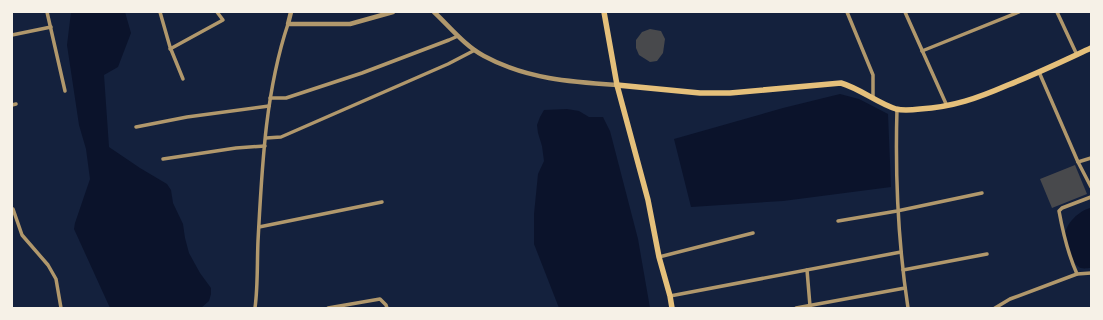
<svg xmlns="http://www.w3.org/2000/svg" width="1103" height="320" font-family="Poppins,sans-serif">
  <rect width="100%" height="100%" fill="#14213d"/>
  <g fill="#0b132b">
    <path d="M71,12h54l6,21 -13,34 -14,8 5,72 31,21 27,16 4,6 2,13 10,21 2,14 4,15 11,20 11,15v6l-2,7 -8,7h-91l-36,-79 1,-6 15,-44 -4,-30 -7,-24 -12,-80z"/>
    <path d="M840,94l19,5 29,15 3,73 -108,14 -92,6 -17,-68 109,-31z"/>
    <path d="M567,109l12,2 10,6h14l7,14 28,108 12,69h-91l-25,-64v-30l4,-40 6,-13 -2,-15 -4,-13 -1,-8 3,-8 4,-7z"/>
    <path d="M1090,208h1v60c-3,0 -7,1 -10,0 -8,-2 -16,-25 -16,-33 1,-12 14,-24 25,-27z"/>
  </g>
  <g fill="#48494c">
    <path d="M650,29l11,2 4,8 -2,14 -6,8 -7,1 -11,-7 -3,-7v-8l6,-8z"/>
    <path d="M1075,165l12,29 -35,14 -12,-29z"/>
  </g>
  <g fill="none" stroke-linecap="round" stroke-linejoin="round">
    <g stroke="#b1986c" stroke-width="3.5">
      <path d="M47,12l18,79"/>
      <path d="M160,12l10,35 13,32"/>
      <path d="M847,12l26,63v23"/>
      <path d="M905,12l42,94"/>
      <path d="M1057,12l20,43"/>
      <path d="M12,35l39,-8"/>
      <path d="M170,49l53,-29 -6,-8"/>
      <path d="M922,51l97,-39"/>
      <path d="M1039,72l39,90 13,25"/>
      <path d="M270,98h16l76,-25 87,-33 9,-4"/>
      <path d="M12,105l4,-1"/>
      <path d="M897,109c-2,67 1,133 11,199"/>
      <path d="M136,127l51,-10 82,-11"/>
      <path d="M266,138l15,-1 167,-73 27,-14"/>
      <path d="M163,159l73,-11 29,-2"/>
      <path d="M1078,162l13,-4"/>
      <path d="M12,209h1l9,26 26,30 8,14 5,29"/>
      <path d="M838,221l59,-10 85,-18"/>
      <path d="M259,227l123,-25"/>
      <path d="M659,257l94,-24"/>
      <path d="M807,270l3,36"/>
      <path d="M903,270l84,-16"/>
      <path d="M1077,274c-9,-20 -14,-41 -18,-63l3,-3 29,-11"/>
      <path d="M670,296l231,-44"/>
      <path d="M255,308c3,-22 2,-45 3,-67 4,-73 7,-148 30,-217"/>
      <path d="M328,308l52,-9 6,6 1,3"/>
      <path d="M796,308l109,-20"/>
      <path d="M995,308l15,-9 67,-25 14,-1"/>
    </g>
    <g stroke="#b1986c" stroke-width="4.5">
      <path d="M291,12l-3,12h62l43,-12"/>
      <path d="M434,12c16,15 31,34 50,44 42,23 87,26 133,29"/>
    </g>
    <g stroke="#e5c07b" stroke-width="5.5">
      <path d="M604,12l13,73 31,115 11,57 11,39 2,12"/>
      <path d="M617,85l83,8h30l111,-10c20,6 36,20 55,26 8,2 16,1 24,0 33,-2 58,-11 88,-24 28,-11 55,-24 83,-37"/>
    </g>
  </g>
  <rect width="1103" height="320" fill="none" stroke="#f6f1e7" stroke-width="26"/>
</svg>
